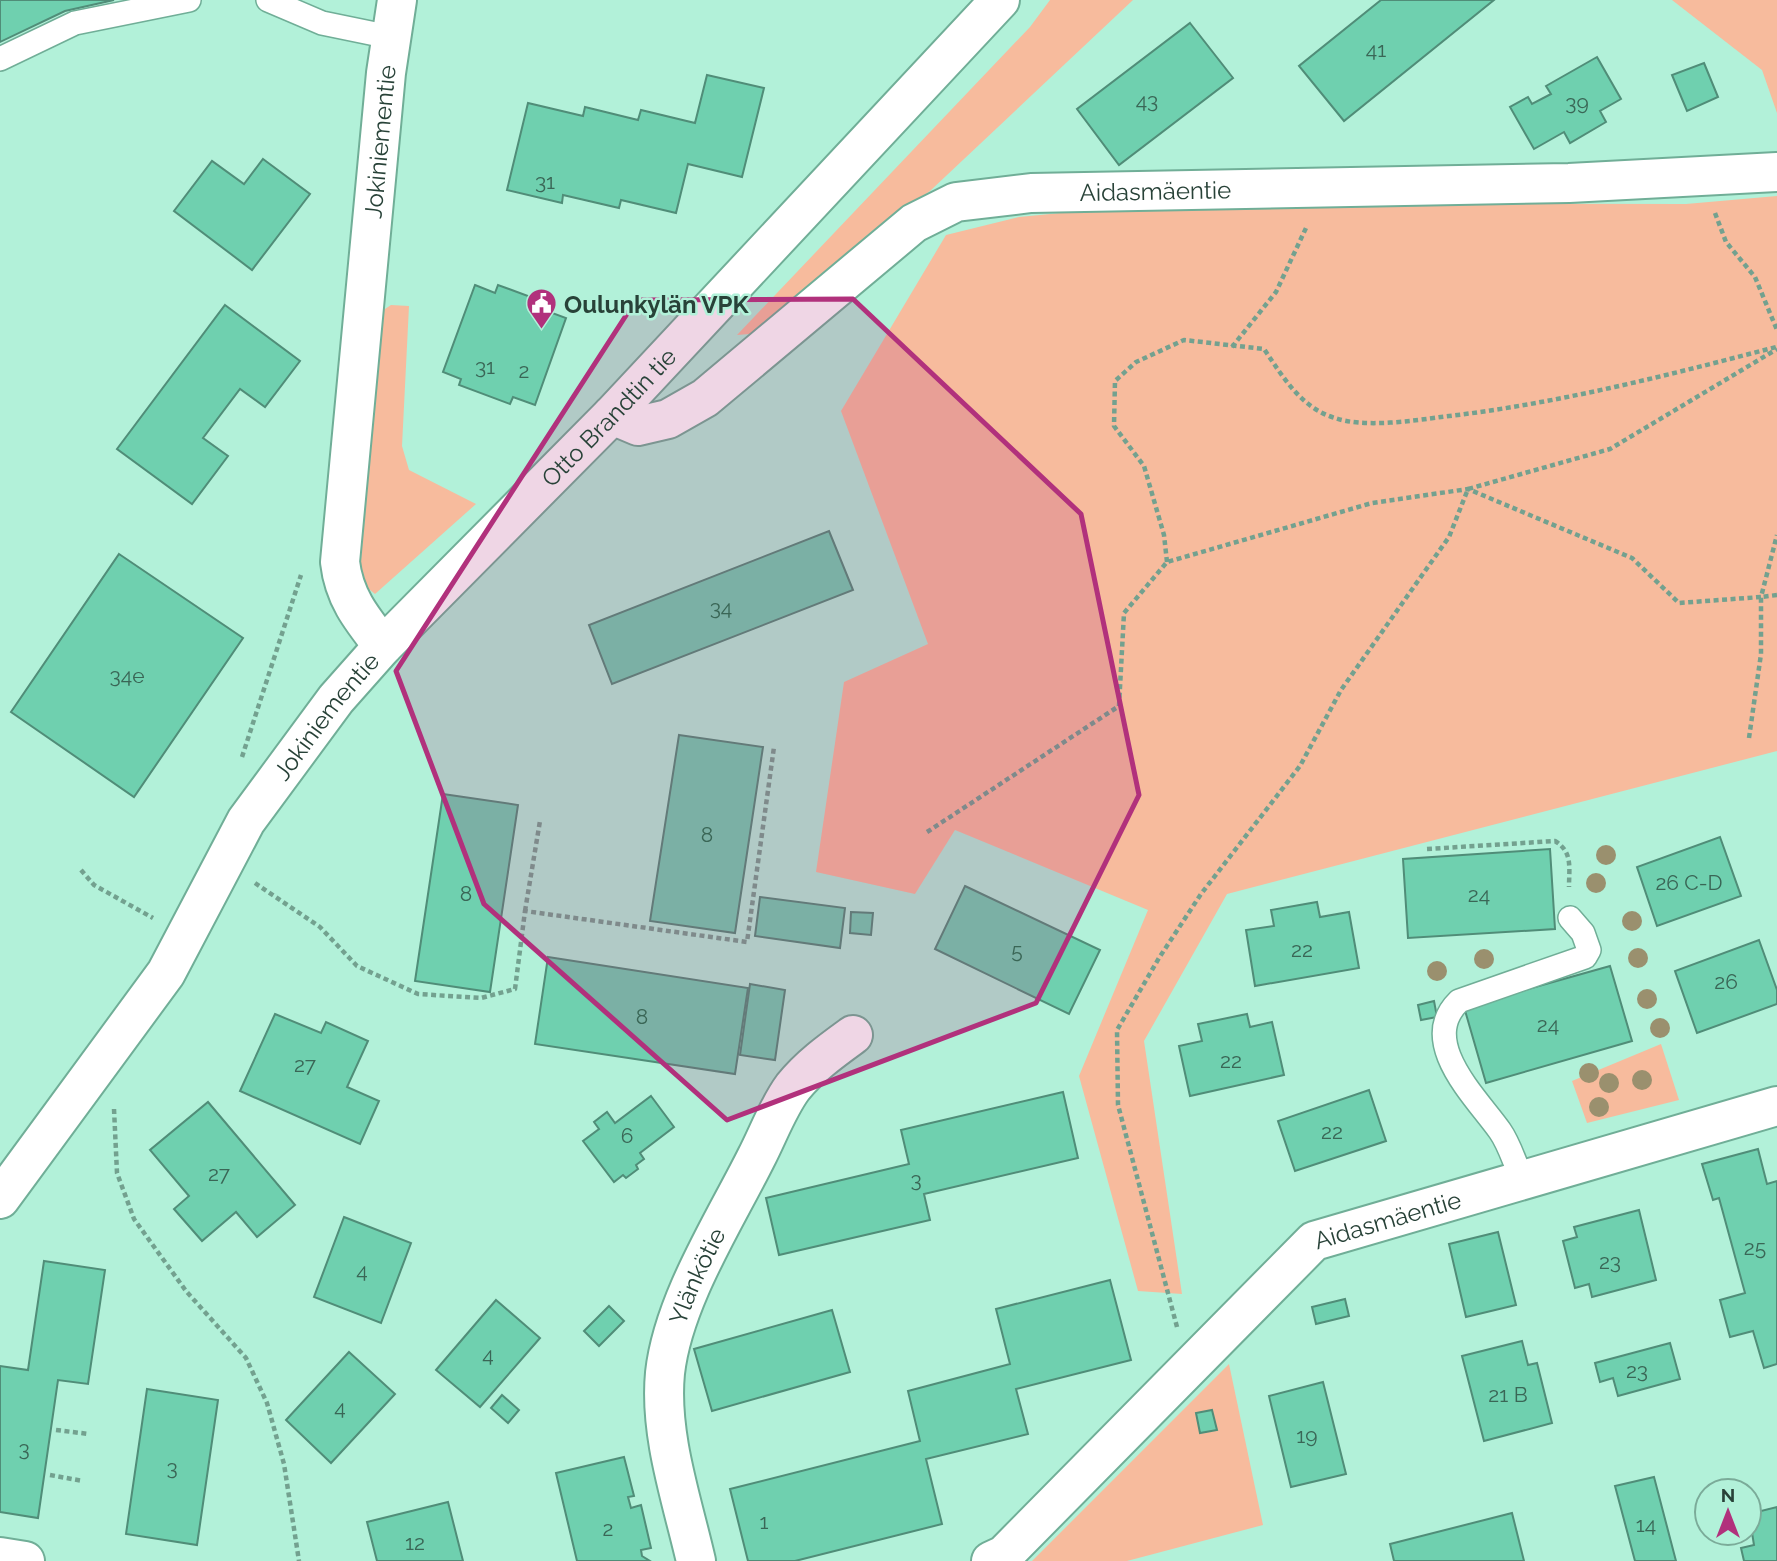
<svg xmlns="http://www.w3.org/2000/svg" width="1777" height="1561" font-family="Raleway,sans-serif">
  <rect width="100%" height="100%" fill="#b2f1d9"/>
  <g fill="#f7bb9d">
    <path d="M1050,0h83l-203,191 -58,40 -110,102 -25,2 293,-308z"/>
    <path d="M1672,0h105v113l-15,-43z"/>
    <path d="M1777,196v555l-550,143 -83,147 38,253 -44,-3 -59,-215 69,-166 -193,-80 -40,64 -99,-22 28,-190 84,-38 -87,-233 105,-176 73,-18 146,-14 521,1z"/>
    <path d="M391,305l18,1 -7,140 7,24 67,34 -101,90 -11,-9 -4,-13 22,-261z"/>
    <path d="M1661,1044l18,56 -92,23 -15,-42z"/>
    <path d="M1229,1364l34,161 -136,36h-95z"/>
  </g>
  <g fill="#6fd0af" stroke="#508d78" stroke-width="2">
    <path d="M0,0h114l-49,11 -65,31z"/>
    <path d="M1381,0h113l-150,121 -45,-55z"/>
    <path d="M1190,23l43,55 -114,87 -42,-56z"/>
    <path d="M1597,57l24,42 -21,12 6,11 -36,21 -6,-11 -30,17 -24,-42 18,-10 4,7 19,-10 -5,-8z"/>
    <path d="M1704,63l14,34 -31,14 -15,-36z"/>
    <path d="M707,75l57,13 -22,89 -54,-13 -12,49 -55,-13 -2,8 -56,-13 -1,8 -55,-13 21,-87 55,13 2,-9 53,13 3,-10 54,13z"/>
    <path d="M263,159l47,35 -58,76 -78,-59 38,-50 32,23z"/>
    <path d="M475,285l20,8 3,-8 49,18 -3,7 22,8 -31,87 -22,-8 -3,7 -51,-19 2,-6 -18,-7z"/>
    <path d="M225,305l75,56 -35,46 -25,-18 -37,49 25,18 -36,48 -75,-55z"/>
    <path d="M829,531l24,59 -241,94 -23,-59z"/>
    <path d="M119,554l124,84 -109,159 -123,-85z"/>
    <path d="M679,735l84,12 -28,186 -85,-12z"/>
    <path d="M443,794l75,11 -28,187 -75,-11z"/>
    <path d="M1720,837l21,59 -84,30 -20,-59z"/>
    <path d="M1550,849l5,80 -147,9 -5,-79z"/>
    <path d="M965,886l135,64 -31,64 -134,-65z"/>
    <path d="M760,897l85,11 -5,40 -85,-12z"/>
    <path d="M1317,902l3,15 29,-5 10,56 -104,18 -9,-56 28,-4 -3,-16z"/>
    <path d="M851,912l22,1 -2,22 -21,-2z"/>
    <path d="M1759,940l18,50v14l-80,29 -22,-62z"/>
    <path d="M548,957l200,31 -13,86 -200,-30z"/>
    <path d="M1610,966l22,75 -146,42 -22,-76z"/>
    <path d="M750,984l35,6 -10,70 -35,-5z"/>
    <path d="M1434,1001l3,16 -16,3 -3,-15z"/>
    <path d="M275,1014l46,19 5,-11 42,19 -21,46 32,14 -19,43 -120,-53z"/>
    <path d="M1247,1014l3,13 22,-5 12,53 -94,21 -11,-50 23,-5 -4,-17z"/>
    <path d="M1369,1090l17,51 -91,30 -17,-50z"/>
    <path d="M1063,1092l15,66 -154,36 6,26 -151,35 -13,-57 143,-34 -8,-34z"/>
    <path d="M651,1096l23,31 -34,26 4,6 -8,6 2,4 -12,9 -3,-3 -9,7 -31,-41 16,-12 -5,-7 13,-10 8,11z"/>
    <path d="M208,1102l87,103 -38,32 -21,-25 -34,29 -28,-32 15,-13 -39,-46z"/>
    <path d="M1758,1149l9,35 10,-3v183l-13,4 -11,-37 -23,6 -10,-37 25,-7 -26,-95 -6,2 -11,-36z"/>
    <path d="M1639,1210l17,70 -64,17 -3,-13 -14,4 -12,-47 14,-4 -3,-10z"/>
    <path d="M344,1217l67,26 -30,80 -67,-26z"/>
    <path d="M1498,1232l18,73 -50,12 -17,-73z"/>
    <path d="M44,1261l61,9 -17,114 -30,-4 -20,138 -38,-6v-146l28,4z"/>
    <path d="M1110,1280l21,80 -115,29 12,45 -102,25 16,65 -147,37h-47l-18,-72 190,-48 -12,-50 102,-27 -14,-55z"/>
    <path d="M1345,1299l4,17 -33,8 -4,-17z"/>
    <path d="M496,1300l44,38 -60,69 -44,-37z"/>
    <path d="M609,1306l15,15 -25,25 -15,-15z"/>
    <path d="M832,1310l18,62 -138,39 -18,-62z"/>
    <path d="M1522,1341l6,24 9,-2 15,60 -68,18 -22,-85z"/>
    <path d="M1670,1343l10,36 -62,17 -5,-18 -13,4 -5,-19z"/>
    <path d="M349,1352l46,42 -64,69 -45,-43z"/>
    <path d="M1323,1382l23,92 -55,13 -22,-91z"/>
    <path d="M147,1389l71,11 -21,145 -71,-11z"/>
    <path d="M502,1395l17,15 -11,13 -17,-15z"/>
    <path d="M1212,1410l5,20 -17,3 -4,-20z"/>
    <path d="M624,1457l10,39 -6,1 3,11 10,-3 10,43 -10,2 1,6 8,5h-73l-21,-88z"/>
    <path d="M1654,1477l22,84h-41l-20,-75z"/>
    <path d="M448,1502l15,59h-86l-10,-39z"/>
    <path d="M1777,1507v54h-33l-3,-13 13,-3 -5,-31z"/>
    <path d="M1512,1513l12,48h-130l-4,-17z"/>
  </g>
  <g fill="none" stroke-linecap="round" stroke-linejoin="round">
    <defs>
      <g id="service">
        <path d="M268,0l54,23 68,14"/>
        <path d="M0,59l75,-36 114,-23"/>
        <path d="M1523,1180c-8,-15 -13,-35 -23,-49 -24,-34 -83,-89 -41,-130l126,-44 4,-7 -6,-17 -13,-15"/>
      </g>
      <g id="minor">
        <path id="s1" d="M612,415l26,11 30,-7 37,-21 209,-175 42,-21 75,-9 538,-10 208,-11"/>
        <path id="s2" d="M383,646c-22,-28 -39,-49 -43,-84l46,-489 11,-73"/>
        <path d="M0,1557l25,4"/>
        <path id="s3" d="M696,1561c-14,-61 -37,-126 -31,-188 8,-72 59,-151 91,-215 12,-23 22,-51 37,-71 17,-21 38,-36 60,-52"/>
        <path id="s4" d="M991,1561l13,-6 310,-314 463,-135"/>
      </g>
      <g id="tertiary">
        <path id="s5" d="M0,1199l166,-226 80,-152 90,-122 47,-53 229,-231 388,-415"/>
      </g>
    </defs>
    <use href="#service" stroke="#70ae97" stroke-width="26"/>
    <use href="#minor" stroke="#70ae97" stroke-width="42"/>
    <use href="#tertiary" stroke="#70ae97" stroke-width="42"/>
    <g stroke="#73a18f" stroke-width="4.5" stroke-dasharray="5 3.5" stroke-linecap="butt">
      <path d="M1715,213l11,29 29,35 22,53"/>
      <path d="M1232,347l44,-55 30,-64"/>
      <path d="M1167,562l-3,-27 -20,-69 -30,-40 1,-45 21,-19 48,-22 80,9c19,28 37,59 71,69 28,10 77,3 106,-1 115,-13 224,-41 335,-70"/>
      <path d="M1749,738l12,-84v-57l16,-2"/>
      <path d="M242,757l59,-182"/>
      <path d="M927,832l192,-126 5,-93 43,-51 205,-59 96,-14 164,69 47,45 82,-6 16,-62"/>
      <path d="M1427,849l128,-8c18,11 14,27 14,46"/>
      <path d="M81,870l13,15 59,33"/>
      <path d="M255,883l65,44 37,39 61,28 63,4 34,-9 10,-78 222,31 27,-195"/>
      <path d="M525,911l15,-90"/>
      <path d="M114,1109l3,64 17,46 52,72 60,67 21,45 17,61 15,97"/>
      <path d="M1177,1327l-59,-222 -1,-75 42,-72 42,-64 99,-128 41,-76 108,-153 19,-48 142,-40 167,-100"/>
      <path d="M56,1430l33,4"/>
      <path d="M50,1475l33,6"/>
    </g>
    <use href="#service" stroke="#fff" stroke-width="23"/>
    <use href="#minor" stroke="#fff" stroke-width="38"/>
    <use href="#tertiary" stroke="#fff" stroke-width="38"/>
  </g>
  <g fill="#9a906e">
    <circle cx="1606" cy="855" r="10"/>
    <circle cx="1596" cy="883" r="10"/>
    <circle cx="1632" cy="921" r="10"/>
    <circle cx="1638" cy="958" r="10"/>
    <circle cx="1484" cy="959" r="10"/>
    <circle cx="1437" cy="971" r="10"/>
    <circle cx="1647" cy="999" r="10"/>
    <circle cx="1660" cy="1028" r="10"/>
    <circle cx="1589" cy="1073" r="10"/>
    <circle cx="1642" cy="1080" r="10"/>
    <circle cx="1609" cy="1083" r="10"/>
    <circle cx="1599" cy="1107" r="10"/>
  </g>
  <path fill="#b1317c" fill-opacity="0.2" stroke="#b1317c" stroke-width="5" stroke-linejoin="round" d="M853,299l228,215 58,281 -103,208 -309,117 -243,-216 -88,-233 240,-371z"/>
  <defs>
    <symbol id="civic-pin" viewBox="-11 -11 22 30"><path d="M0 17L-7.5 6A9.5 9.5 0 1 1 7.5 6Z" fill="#b1317c" stroke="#b2f1d9"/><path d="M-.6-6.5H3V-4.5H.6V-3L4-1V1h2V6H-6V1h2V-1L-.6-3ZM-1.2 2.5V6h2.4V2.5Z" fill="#fff"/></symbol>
  </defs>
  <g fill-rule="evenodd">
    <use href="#civic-pin" x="524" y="286" width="35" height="47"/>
  </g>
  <g text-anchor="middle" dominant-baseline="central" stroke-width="5" stroke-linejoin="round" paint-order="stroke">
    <g font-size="21" fill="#3a6656">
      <text x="1376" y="49">41</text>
      <text x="1147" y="100">43</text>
      <text x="1577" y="102">39</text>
      <text x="545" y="181">31</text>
      <text x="485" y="366">31</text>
      <text x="524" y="370">2</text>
      <text x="721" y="607">34</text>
      <text x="127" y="675">34e</text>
      <text x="707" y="834">8</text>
      <text x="1689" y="882">26 C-D</text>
      <text x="466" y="893">8</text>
      <text x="1479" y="894">24</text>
      <text x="1302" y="949">22</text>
      <text x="1017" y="950">5</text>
      <text x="1726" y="981">26</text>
      <text x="642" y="1016">8</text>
      <text x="1548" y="1024">24</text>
      <text x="1231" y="1060">22</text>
      <text x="305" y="1064">27</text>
      <text x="1332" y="1131">22</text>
      <text x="627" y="1135">6</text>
      <text x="219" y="1173">27</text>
      <text x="916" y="1179">3</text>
      <text x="1755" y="1247">25</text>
      <text x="1610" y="1261">23</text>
      <text x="362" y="1270">4</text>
      <text x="488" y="1354">4</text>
      <text x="1637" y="1370">23</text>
      <text x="1508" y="1394">21 B</text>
      <text x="340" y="1407">4</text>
      <text x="1307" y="1435">19</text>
      <text x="24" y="1448">3</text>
      <text x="172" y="1467">3</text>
      <text x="764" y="1521">1</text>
      <text x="1646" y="1524">14</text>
      <text x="608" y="1528">2</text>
      <text x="415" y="1542">12</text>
    </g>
    <g font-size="24" fill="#284238" stroke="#b2f1d9">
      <text stroke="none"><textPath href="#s2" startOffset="518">Jokiniementie</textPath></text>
      <text stroke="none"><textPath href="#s1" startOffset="621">Aidasmäentie</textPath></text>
      <text stroke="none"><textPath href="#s5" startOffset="996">Otto Brandtin tie</textPath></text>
      <text stroke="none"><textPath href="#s5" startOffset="584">Jokiniementie</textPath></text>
      <text stroke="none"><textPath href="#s4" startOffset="532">Aidasmäentie</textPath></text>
      <text stroke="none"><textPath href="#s3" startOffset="294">Ylänkötie</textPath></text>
    </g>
    <g font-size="24" font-weight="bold" fill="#284238" stroke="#b2f1d9" text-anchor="start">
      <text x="564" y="304">Oulunkylän VPK</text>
    </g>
  </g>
  <g transform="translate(1728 1512)"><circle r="33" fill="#b2f1d9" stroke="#7bab99" stroke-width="2"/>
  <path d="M0-5L12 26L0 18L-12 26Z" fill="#b1317c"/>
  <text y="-10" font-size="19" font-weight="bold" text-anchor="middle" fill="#284238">N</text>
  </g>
</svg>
